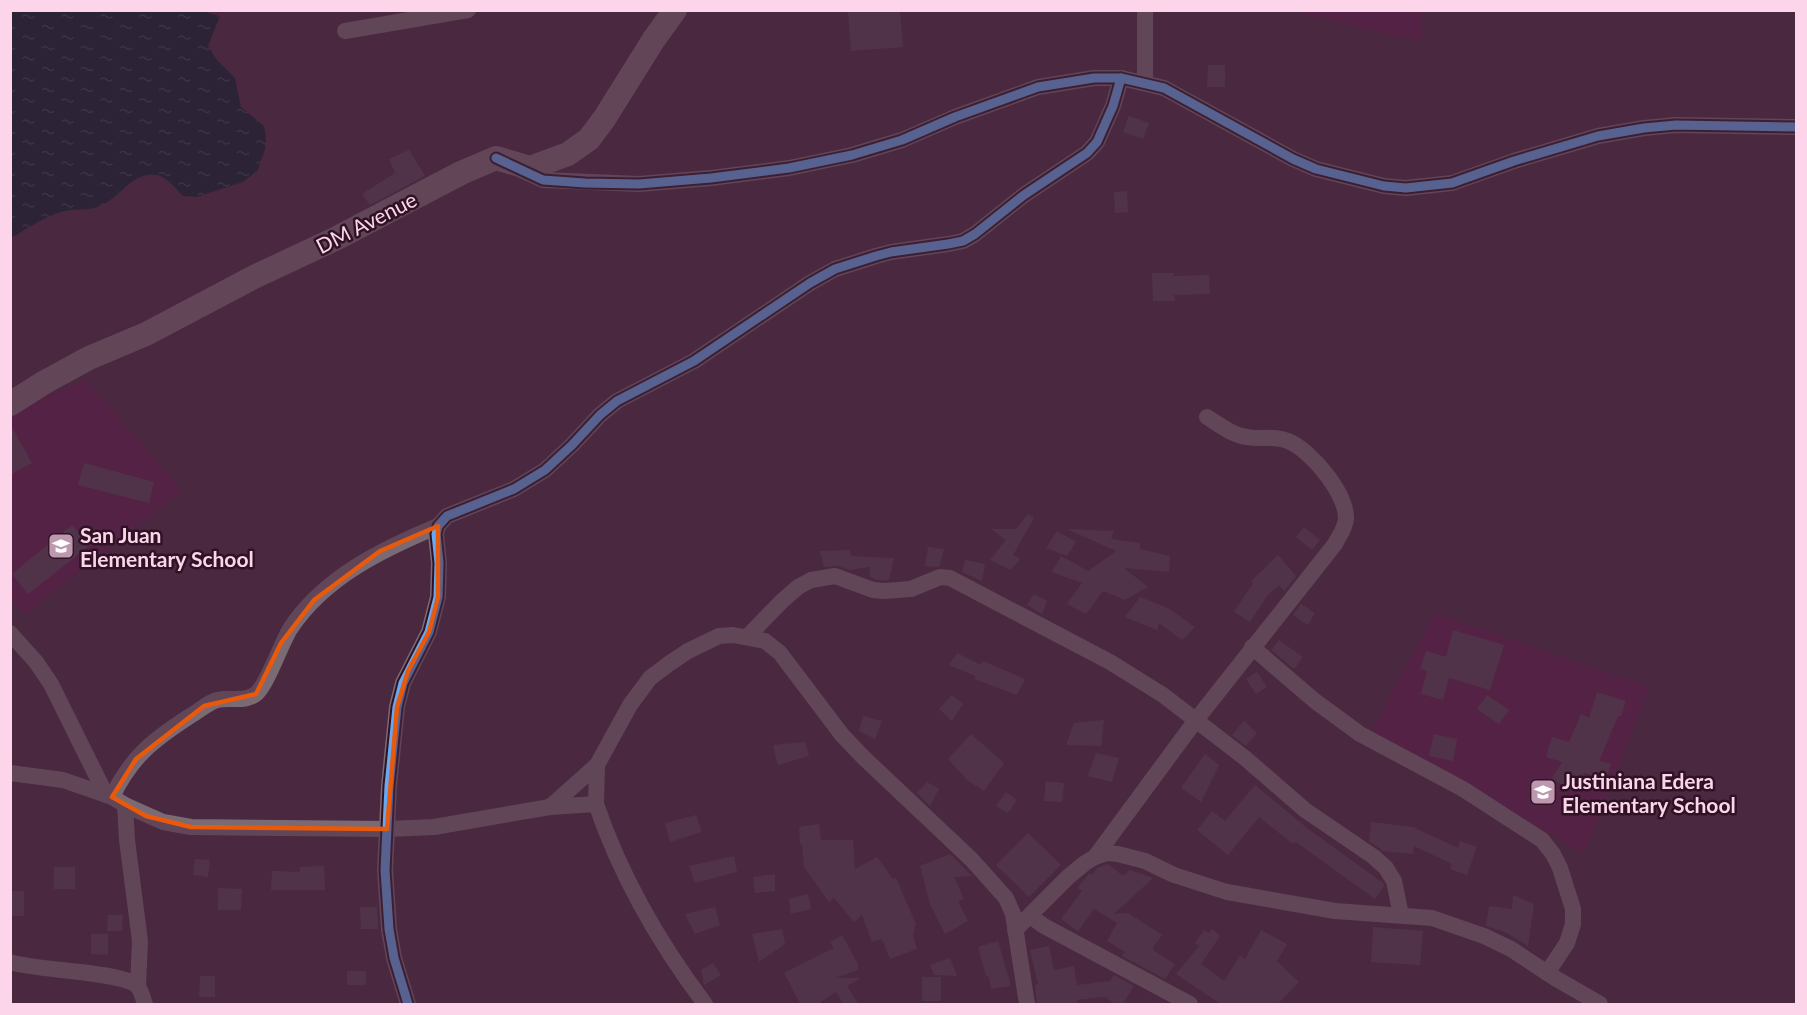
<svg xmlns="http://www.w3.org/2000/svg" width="1807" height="1015" font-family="Lato,sans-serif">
  <defs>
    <pattern id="water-ripples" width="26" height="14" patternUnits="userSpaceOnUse" patternTransform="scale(1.5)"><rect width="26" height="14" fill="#07212c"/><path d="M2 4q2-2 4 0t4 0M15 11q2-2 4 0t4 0" fill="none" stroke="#2c404b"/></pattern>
  </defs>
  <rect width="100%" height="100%" fill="#4a283f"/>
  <g fill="#5f1c49">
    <path d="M1300,11h121v31l-121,-29z"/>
    <path d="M86,379l96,112 -157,123 -14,-13 -1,-189z"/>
    <path d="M1435,613l215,74 -66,167 -213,-123z"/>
  </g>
  <path fill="url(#water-ripples)" d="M202,11l18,5 -12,30 9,14 18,18 6,29 23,19 2,10 -1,13 -7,21 -15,12 -46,15 -14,-1c-10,-10 -19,-24 -35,-21 -17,2 -28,20 -42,28 -15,9 -25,5 -41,8 -19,4 -38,18 -54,27v-227z"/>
  <g fill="#5a4055">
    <path d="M848,10h52l3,37 -52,4z"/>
    <path d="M1208,65h17v22h-18z"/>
    <path d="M1129,116l20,7 -6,16 -20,-7z"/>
    <path d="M409,150l16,26 -55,29 -8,-11 33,-21 -6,-14z"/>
    <path d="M1127,191l1,21 -13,1 -1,-21z"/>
    <path d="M1152,273h22v3l35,-1 1,19 -36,1 1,6h-22z"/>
    <path d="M10,424l22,39 -22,12z"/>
    <path d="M84,463l70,19 -5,21 -71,-18z"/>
    <path d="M1028,514l6,4 -21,37 7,4 -9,11 -21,-10 16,-20 -15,-11h25z"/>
    <path d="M72,525l17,21 -61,48 -16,-20z"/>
    <path d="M1304,527l16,13 -8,10 -16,-13z"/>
    <path d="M1067,529l47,2 -3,8 29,4v6l30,7 -1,16 -45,-4 24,19 -23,13 -22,-9 -17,23 -19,-10 15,-21 -30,-11 9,-16 27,15 28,-20z"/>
    <path d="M1057,531l19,11 -9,14 -21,-8z"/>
    <path d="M928,547l16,2 -5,18 -14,-1z"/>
    <path d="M850,550l1,6 43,2 -5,22h-12l-7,-3v-10l-20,3 -12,-4 -14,1 -4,-16z"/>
    <path d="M1278,555l18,21 -12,15 -5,-6 -12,11 -17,26 -16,-10 19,-29 -2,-2z"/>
    <path d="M965,560l20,4 -3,17 -20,-9z"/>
    <path d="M1034,594l13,7 -5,13 -15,-9z"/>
    <path d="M1140,597l28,11 27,19 -13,13 -23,-17 -2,7 -32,-13z"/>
    <path d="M1301,604l14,9 -7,12 -15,-10z"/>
    <path d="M1453,630l51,15 -14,45 -41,-12 -6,22 -22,-6 6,-23 -7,-2 6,-18 20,6z"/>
    <path d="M1279,640l24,17 -9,12 -23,-19z"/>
    <path d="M957,653l24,12 2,-4 42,18 -8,16 -43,-16 1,-3 -26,-11z"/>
    <path d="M1257,672l10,15 -11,7 -10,-15z"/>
    <path d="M1597,692l29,9 -5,15h-3l-19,45 12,3 -5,15 -22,-6 -12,18 -20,-13 10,-16 -16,-5 6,-20 17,5 12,-28 8,4z"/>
    <path d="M952,695l11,9 -11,17 -13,-12z"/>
    <path d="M1487,695l22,15 -10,14 -22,-15z"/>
    <path d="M863,716l19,5 -7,18 -16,-8z"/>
    <path d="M1104,720l-3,26 -35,-1 8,-22z"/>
    <path d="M1244,721l13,12 -11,13 -14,-11z"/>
    <path d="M971,734l33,29 -20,28 -16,-10 -20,-22z"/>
    <path d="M1434,734l23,5 -4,22 -24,-5z"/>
    <path d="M805,742l4,14 -31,9 -5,-20z"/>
    <path d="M1096,753l23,5 -7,24 -24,-6z"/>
    <path d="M1205,754l14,11 -18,37 -20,-14z"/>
    <path d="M1046,781l18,2 -2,19 -18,-1z"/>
    <path d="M927,782l12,7 -9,17 -13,-13z"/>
    <path d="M1255,785l52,43 76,55 1,3 -9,13 -79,-57 -3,2 -34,-27 -31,38 -31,-25 15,-19 13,10z"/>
    <path d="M1006,792l11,8 -9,13 -12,-7z"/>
    <path d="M696,815l6,17 -32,10 -5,-19z"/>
    <path d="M1371,822l42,5 45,21 2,-7 17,6 -10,28 -17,-6 2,-5 -38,-18 -1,8 -30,-3 -14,-10z"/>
    <path d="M819,824l2,16h32l2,29 22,-12 16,22 3,-1 20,46 -3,11 4,14 -27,10 -8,-20 -10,3 -10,-27 -8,7 -20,-24 -5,4 -25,-35 -2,-23h-2l-1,-17z"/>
    <path d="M1028,833l33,32 -32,32 -33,-32z"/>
    <path d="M950,854l22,22 -18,1 10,22 -6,2 10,20 -23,13 -15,-30 -10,-38z"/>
    <path d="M734,856l3,16 -42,11 -6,-17z"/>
    <path d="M195,859l15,1 -2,17 -15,-2z"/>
    <path d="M1108,864l15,12 7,-6 23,8 -39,36 14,-1 34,22 -9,13 1,3 21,13 -10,15 -43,-23 3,-4 -18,-11 10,-18 -23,-14 -16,22 -17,-12 21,-28 -4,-4 12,-14 2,2 5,-7z"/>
    <path d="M324,866l1,24h-54l1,-19 28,1v-5z"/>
    <rect x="54" y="867" width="21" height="22"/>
    <path d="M775,874v17l-20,2 -2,-16z"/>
    <path d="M218,888l24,1 -1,21h-23z"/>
    <rect x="10" y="891" width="14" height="25"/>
    <path d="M808,894l3,15 -20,5 -2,-15z"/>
    <path d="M1513,895l21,9 -6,42 -21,-13 -21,-7 3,-20 23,3z"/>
    <path d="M360,907h17l1,22h-17z"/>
    <path d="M715,907l5,18 -25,9 -10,-20z"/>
    <path d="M108,915h15l-1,16h-15z"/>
    <path d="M1373,927l50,4 -3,34 -49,-3z"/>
    <path d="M782,929l3,15 -26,18 -7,-28z"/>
    <path d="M1212,929l8,7 -19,28 23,17 16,-26 5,4 16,-29 26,14 -10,17 22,21 -22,23h-55l-46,-31 23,-28 -4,-3 9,-13 5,3z"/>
    <path d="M91,934h17v21l-17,-1z"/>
    <path d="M842,935l16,29v6l-23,8h26l-14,8 12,19h-15l-8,-13 -20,13h-15l-17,-32 50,-25 -4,-6z"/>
    <path d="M998,941l13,45 -20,3 -2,-12 -3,-1 -8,-29z"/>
    <path d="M1049,946l5,24 20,-4 3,19 33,-4 4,-6 20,11 -12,19h-5l-12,-8 -28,3v4l-40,1 -2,-20 3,-1 -8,-34z"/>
    <path d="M950,958l7,18 -23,-1 -4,-10z"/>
    <path d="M713,963l8,12 -17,10 -3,-15z"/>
    <rect x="347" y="971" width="19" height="14"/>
    <path d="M200,976h15v21h-16z"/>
    <rect x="922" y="977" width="19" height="24"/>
  </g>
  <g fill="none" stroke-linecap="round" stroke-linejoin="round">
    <g stroke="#7a6a74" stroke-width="16">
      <path d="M1145,10v73"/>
      <path d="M345,31l123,-21"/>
      <path d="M519,169l24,11 96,4 72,-6 78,-10 63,-13 50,-15 53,-23 83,-30 56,-9h27l43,10 129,71 23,10 68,17 22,2 46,-5 62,-22 84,-25 46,-8 32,-3 120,2"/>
      <path d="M10,633l26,29 15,22 55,111"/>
      <path d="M747,637l35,-36 16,-14 13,-7 24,-4 38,14 11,1 27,-2 29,-12 10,1 160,84 53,33 82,63 60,52 69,47 12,11 8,13 7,34"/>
      <path d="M1252,647l63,54 45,33 103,55 79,51 11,14 7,14 13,41v15l-6,19 -20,30"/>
      <path d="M10,773l53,7 49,17 13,8 38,17 28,5 196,2 47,-2 116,-20 46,-3 1,-39"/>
      <path d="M112,797c19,-40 41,-57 78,-81 9,-5 17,-13 27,-16 13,-3 29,3 40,-7 11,-11 23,-47 33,-64 34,-52 93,-80 148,-103"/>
      <path d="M596,804c25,73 63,139 109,200"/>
      <path d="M125,805l2,35 13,101 -2,45"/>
      <path d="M550,807l47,-42 33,-60 20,-27 20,-15 18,-12 31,-15 14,-1 32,6 15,12 62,82 22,23 108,102 34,38 7,16 14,90"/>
      <path d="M1095,857l101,-137 139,-176c4,-8 10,-15 11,-25 1,-25 -35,-69 -58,-78 -13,-6 -27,-1 -41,-4 -15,-2 -27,-12 -40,-20"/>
      <path d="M1030,916l14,10 146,78"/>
      <path d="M1015,930l53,-53 17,-14 10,-6 12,-4 11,1 27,7 29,14 53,17 108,19 97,7 52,18 27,13 44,29 45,26"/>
      <path d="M10,962c25,9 116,9 128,25 4,5 5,12 7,17"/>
      <path d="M408,1004l-14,-46 -5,-29 -4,-59 4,-84 8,-79 6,-24 26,-51 9,-35 1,-34 -3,-29 2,-8 9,-10 67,-27 31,-19 27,-25 28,-30 17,-14 77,-40 116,-78 25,-14 41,-13 15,-4 57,-8 15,-3 12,-7 49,-39 63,-42 10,-11 16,-36 8,-28"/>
    </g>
    <path stroke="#7e6b77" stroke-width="24" d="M10,404l35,-22 44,-24 57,-24 106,-56 85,-40 124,-65 35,-15 34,10 38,-14 21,-15 15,-20 50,-80 21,-29"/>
    <defs>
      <g id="cycleway">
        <path d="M496,158l47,22 42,3 54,1 72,-6 78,-10 63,-13 50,-15 53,-23 83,-30 56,-9h27l43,10 129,71 23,10 68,17 22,2 46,-5 62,-22 84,-25 46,-8 32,-3 120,2"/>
        <path d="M408,1004l-14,-46 -5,-29 -4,-59 4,-84 8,-79 6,-24 26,-51 9,-35 1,-34 -3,-29 2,-8 9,-10 67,-27 31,-19 27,-25 28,-30 17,-14 77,-40 116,-78 25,-14 41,-13 15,-4 57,-8 15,-3 12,-7 49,-39 63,-42 10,-11 16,-36 8,-28"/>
      </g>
    </defs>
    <use href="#cycleway" stroke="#2f1224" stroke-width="13"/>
    <use href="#cycleway" stroke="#66a8f1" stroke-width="9"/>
  </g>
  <path d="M0 0H1807V1015H0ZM438,526v71l-9,35 -21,39 -11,36 -10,122 -196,-2 -45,-11 -34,-19 24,-38 68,-53 52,-12 25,-51 33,-43 66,-49z" fill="#4a283f" fill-opacity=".55" fill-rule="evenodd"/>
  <path fill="none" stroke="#e8590c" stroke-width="4.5" stroke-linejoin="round" d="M438,526v71l-9,35 -21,39 -11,36 -10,122 -196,-2 -45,-11 -34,-19 24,-38 68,-53 52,-12 25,-51 33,-43 66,-49z"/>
  <defs>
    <symbol id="school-square" viewBox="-11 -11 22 22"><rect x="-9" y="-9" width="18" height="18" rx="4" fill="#be98af" stroke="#2f1224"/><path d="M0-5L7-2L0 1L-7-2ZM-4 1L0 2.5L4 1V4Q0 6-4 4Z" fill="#fff"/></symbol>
  </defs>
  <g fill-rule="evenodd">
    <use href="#school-square" x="46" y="531" width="30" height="30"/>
    <use href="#school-square" x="1528" y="777" width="30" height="30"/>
  </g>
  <g text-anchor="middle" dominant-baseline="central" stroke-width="5" stroke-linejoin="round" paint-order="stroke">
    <g font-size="21" fill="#fdd5eb" stroke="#2f1224">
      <text transform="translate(366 222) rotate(-27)">DM Avenue</text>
    </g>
    <g font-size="21" font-weight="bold" fill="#fdd5eb" stroke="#2f1224" text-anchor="start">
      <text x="80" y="534">San Juan<tspan x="80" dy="24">Elementary School</tspan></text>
      <text x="1562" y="780">Justiniana Edera<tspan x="1562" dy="24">Elementary School</tspan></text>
    </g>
  </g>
  <rect width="1807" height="1015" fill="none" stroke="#fdd5eb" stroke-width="24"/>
</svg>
